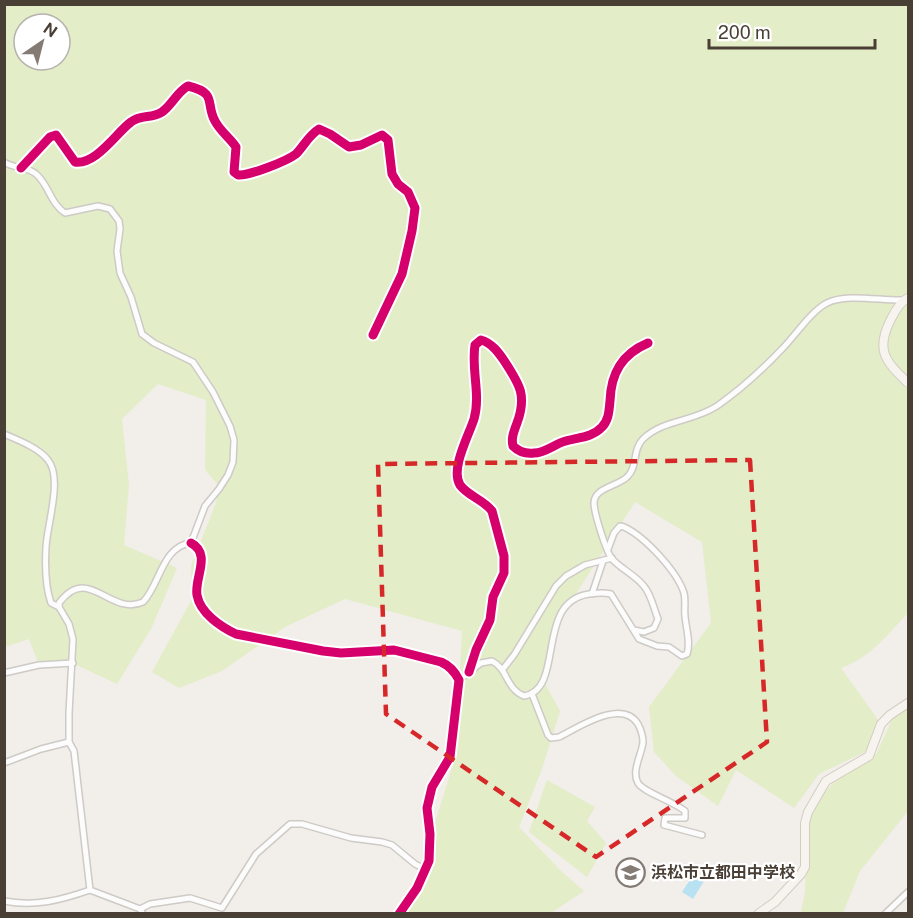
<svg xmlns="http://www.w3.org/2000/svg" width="913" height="918" font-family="'Public Sans','Noto Sans JP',sans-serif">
  <rect width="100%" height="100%" fill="#f2eeea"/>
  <g fill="#e3edc8" fill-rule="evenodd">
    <path d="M5,5h903v608c-19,20 -39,46 -67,55l40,56 -16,28 -46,22 -25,34 -58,-38 -18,36 -42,-30 -22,-24 -5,-45 62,-84 -9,-81 -67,-40 -81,126 -11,52 17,31 -18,58 -23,58 44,46 21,18 -33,22h-144l49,-158 6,-124 -117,-32 -60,28 -63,44 -43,17 -27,-16 40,-73 -1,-33 25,-63 3,-17 -14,-16 1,-70 -48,-16 -36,35 7,66 -5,60 53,23 -26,61 -34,55 -49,-23 -29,4 -10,-26 -24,8zM24,24h36v36h-36z"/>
    <path d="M908,708v103l-48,60 -17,42 -44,1 2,-3 4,-18 3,-81 25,-29 44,-30 16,-36z"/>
    <path d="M547,780l48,27 -8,14 19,22 -19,34 -58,-45z"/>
  </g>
  <path fill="#b8e1f2" d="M693,875l11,6 -11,18 -11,-7z"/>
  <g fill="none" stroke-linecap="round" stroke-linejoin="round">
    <defs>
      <g id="street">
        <path d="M4,162c10,7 23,4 32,12 13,11 14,29 29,39l33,-7 12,3 9,12 1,8 -3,22 3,22 11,24 11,37 12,9 39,19 20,30 17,34 4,14 -1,22 -5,13 -9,14 -14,17 -14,37"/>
        <path d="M21,168l29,-31 6,-2 19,27c21,3 41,-29 56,-40 10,-8 21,-3 31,-10 10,-7 15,-20 26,-26 30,7 17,17 27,35 5,10 15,17 21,26l-2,25 4,3c11,1 49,-14 58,-21 8,-8 12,-18 23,-25l11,5 19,13 12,-2 21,-10 6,5 4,34 6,10 10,8 7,16 -3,23 -10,43 -29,61"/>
        <path d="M4,434c14,6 35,14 44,26 15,18 -1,65 -2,87 -1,18 -1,39 5,56l8,4 10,17 4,15 -4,74v29l5,9 16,139"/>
        <path d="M191,543c21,11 3,35 6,52 3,18 24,32 39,39l87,17 18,2 53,-3 47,12c7,3 14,10 18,18l-9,77 -18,30 -5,21 3,26 -1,27 -12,27 -18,26"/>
        <path d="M592,594l11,-33"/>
        <path d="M59,607v-4c30,-40 50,14 84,-1 17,-17 19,-56 48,-59"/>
        <path d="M634,630l10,2 10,-4 4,-9c-4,-10 -6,-21 -12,-30 -8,-13 -24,-19 -34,-30 -6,-8 -18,-46 -18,-56 0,-16 26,-17 34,-27 10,-10 4,-26 15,-37 21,-20 50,-17 74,-33 23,-16 46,-37 65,-57 13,-13 29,-38 45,-46 19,-10 55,-2 76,-3"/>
        <path d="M503,669l11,-14 42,-69 10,-10 19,-11 27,-7"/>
        <path d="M469,672l7,-22 14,-30 3,-23 11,-24v-17l-12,-45c-8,-11 -24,-15 -32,-26 -10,-16 9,-50 14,-66 7,-25 -3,-49 1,-74l6,-5c11,3 18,13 24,22 15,23 22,34 12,61 -3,8 -6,15 -4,23 6,6 12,8 21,7 9,0 17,-6 26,-10 14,-6 31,-4 42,-16 7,-7 7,-17 8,-26 1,-28 12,-47 38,-58"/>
        <path d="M4,673l35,-8 34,-2"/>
        <path d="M459,680l22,-17 11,-2c16,8 14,28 32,35 42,-7 10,-94 65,-102 9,-1 13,-2 22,0l28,45 18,7 12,1 13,9 5,-2c4,-12 -1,-25 -2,-38 -1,-7 1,-15 -1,-23 -7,-22 -40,-57 -60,-66l-4,-1 -6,7 -6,16"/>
        <path d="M532,694l16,41 3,3 8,-1c20,-10 63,-39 79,-13 3,6 5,12 5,18 -1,12 -12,29 -5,41 5,9 35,18 47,28v7h-20l-1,7 38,10"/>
        <path d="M4,763l37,-14 28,-7"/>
        <path d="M4,901c31,6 57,-1 86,-11l50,19 3,5"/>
        <path d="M140,909l10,-5 40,-6 32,10 34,-54 34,-30h12l49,14 31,4 10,3 23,19 10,5"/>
        <path d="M885,914l23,-22"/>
      </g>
      <g id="secondary">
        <path d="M908,298c-7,3 -13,13 -17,21 -16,31 -6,42 17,64"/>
        <path d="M758,914l17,-12 26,-28 4,-7v-44l3,-11 18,-31 43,-25 12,-32 9,-9 18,-12"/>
      </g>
    </defs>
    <use href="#street" stroke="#cecac6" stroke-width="8"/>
    <use href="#secondary" stroke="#d3ccc2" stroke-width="10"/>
    <use href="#street" stroke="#fdfcfc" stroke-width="5"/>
    <use href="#secondary" stroke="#f7f4ef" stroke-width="8"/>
    <defs>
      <g id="cycleway">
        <path d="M21,168l29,-31 6,-2 19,27c21,3 41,-29 56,-40 10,-8 21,-3 31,-10 10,-7 15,-20 26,-26 30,7 17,17 27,35 5,10 15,17 21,26l-2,25 4,3c11,1 49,-14 58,-21 8,-8 12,-18 23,-25l11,5 19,13 12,-2 21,-10 6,5 4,34 6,10 10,8 7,16 -3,23 -10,43 -29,61"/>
        <path d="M191,543c21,11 3,35 6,52 3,18 24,32 39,39l87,17 18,2 53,-3 47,12c7,3 14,10 18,18l-9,77 -18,30 -5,21 3,26 -1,27 -12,27 -18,26"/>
        <path d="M469,672l7,-22 14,-30 3,-23 11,-24v-17l-12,-45c-8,-11 -24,-15 -32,-26 -10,-16 9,-50 14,-66 7,-25 -3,-49 1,-74l6,-5c11,3 18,13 24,22 15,23 22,34 12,61 -3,8 -6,15 -4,23 6,6 12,8 21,7 9,0 17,-6 26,-10 14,-6 31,-4 42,-16 7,-7 7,-17 8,-26 1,-28 12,-47 38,-58"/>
      </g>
    </defs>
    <use href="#cycleway" stroke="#fff" stroke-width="13"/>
    <use href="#cycleway" stroke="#d6006c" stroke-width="9"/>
  </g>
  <path fill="none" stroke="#d62828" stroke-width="4.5" stroke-dasharray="12 8" stroke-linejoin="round" d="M750,460l17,282 -171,115 -210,-143 -8,-250z"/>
  <defs>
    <symbol id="school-ring" viewBox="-11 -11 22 22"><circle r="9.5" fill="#fff" stroke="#847c74" stroke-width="1.5"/><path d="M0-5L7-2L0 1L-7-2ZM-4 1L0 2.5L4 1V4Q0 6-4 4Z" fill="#847c74"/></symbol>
  </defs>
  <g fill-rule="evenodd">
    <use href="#school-ring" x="614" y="856" width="33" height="33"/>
  </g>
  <g text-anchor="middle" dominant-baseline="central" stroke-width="4.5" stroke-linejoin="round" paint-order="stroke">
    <g font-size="16" font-weight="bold" fill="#493f35" stroke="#fff" text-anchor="start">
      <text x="651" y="872">浜松市立都田中学校</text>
    </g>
  </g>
  <rect width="913" height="918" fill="none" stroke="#493f35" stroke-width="12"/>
  <g transform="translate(42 42) rotate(35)"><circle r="28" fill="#ffffff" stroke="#b6b2ae" stroke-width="1.5"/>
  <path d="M0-4.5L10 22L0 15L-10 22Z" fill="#847c74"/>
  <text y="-9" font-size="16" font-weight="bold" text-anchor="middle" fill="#493f35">N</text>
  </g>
  <path d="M709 39v9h166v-9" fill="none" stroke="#493f35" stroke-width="3"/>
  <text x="718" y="39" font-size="18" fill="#493f35" stroke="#ffffff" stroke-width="4.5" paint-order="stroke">200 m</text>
</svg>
